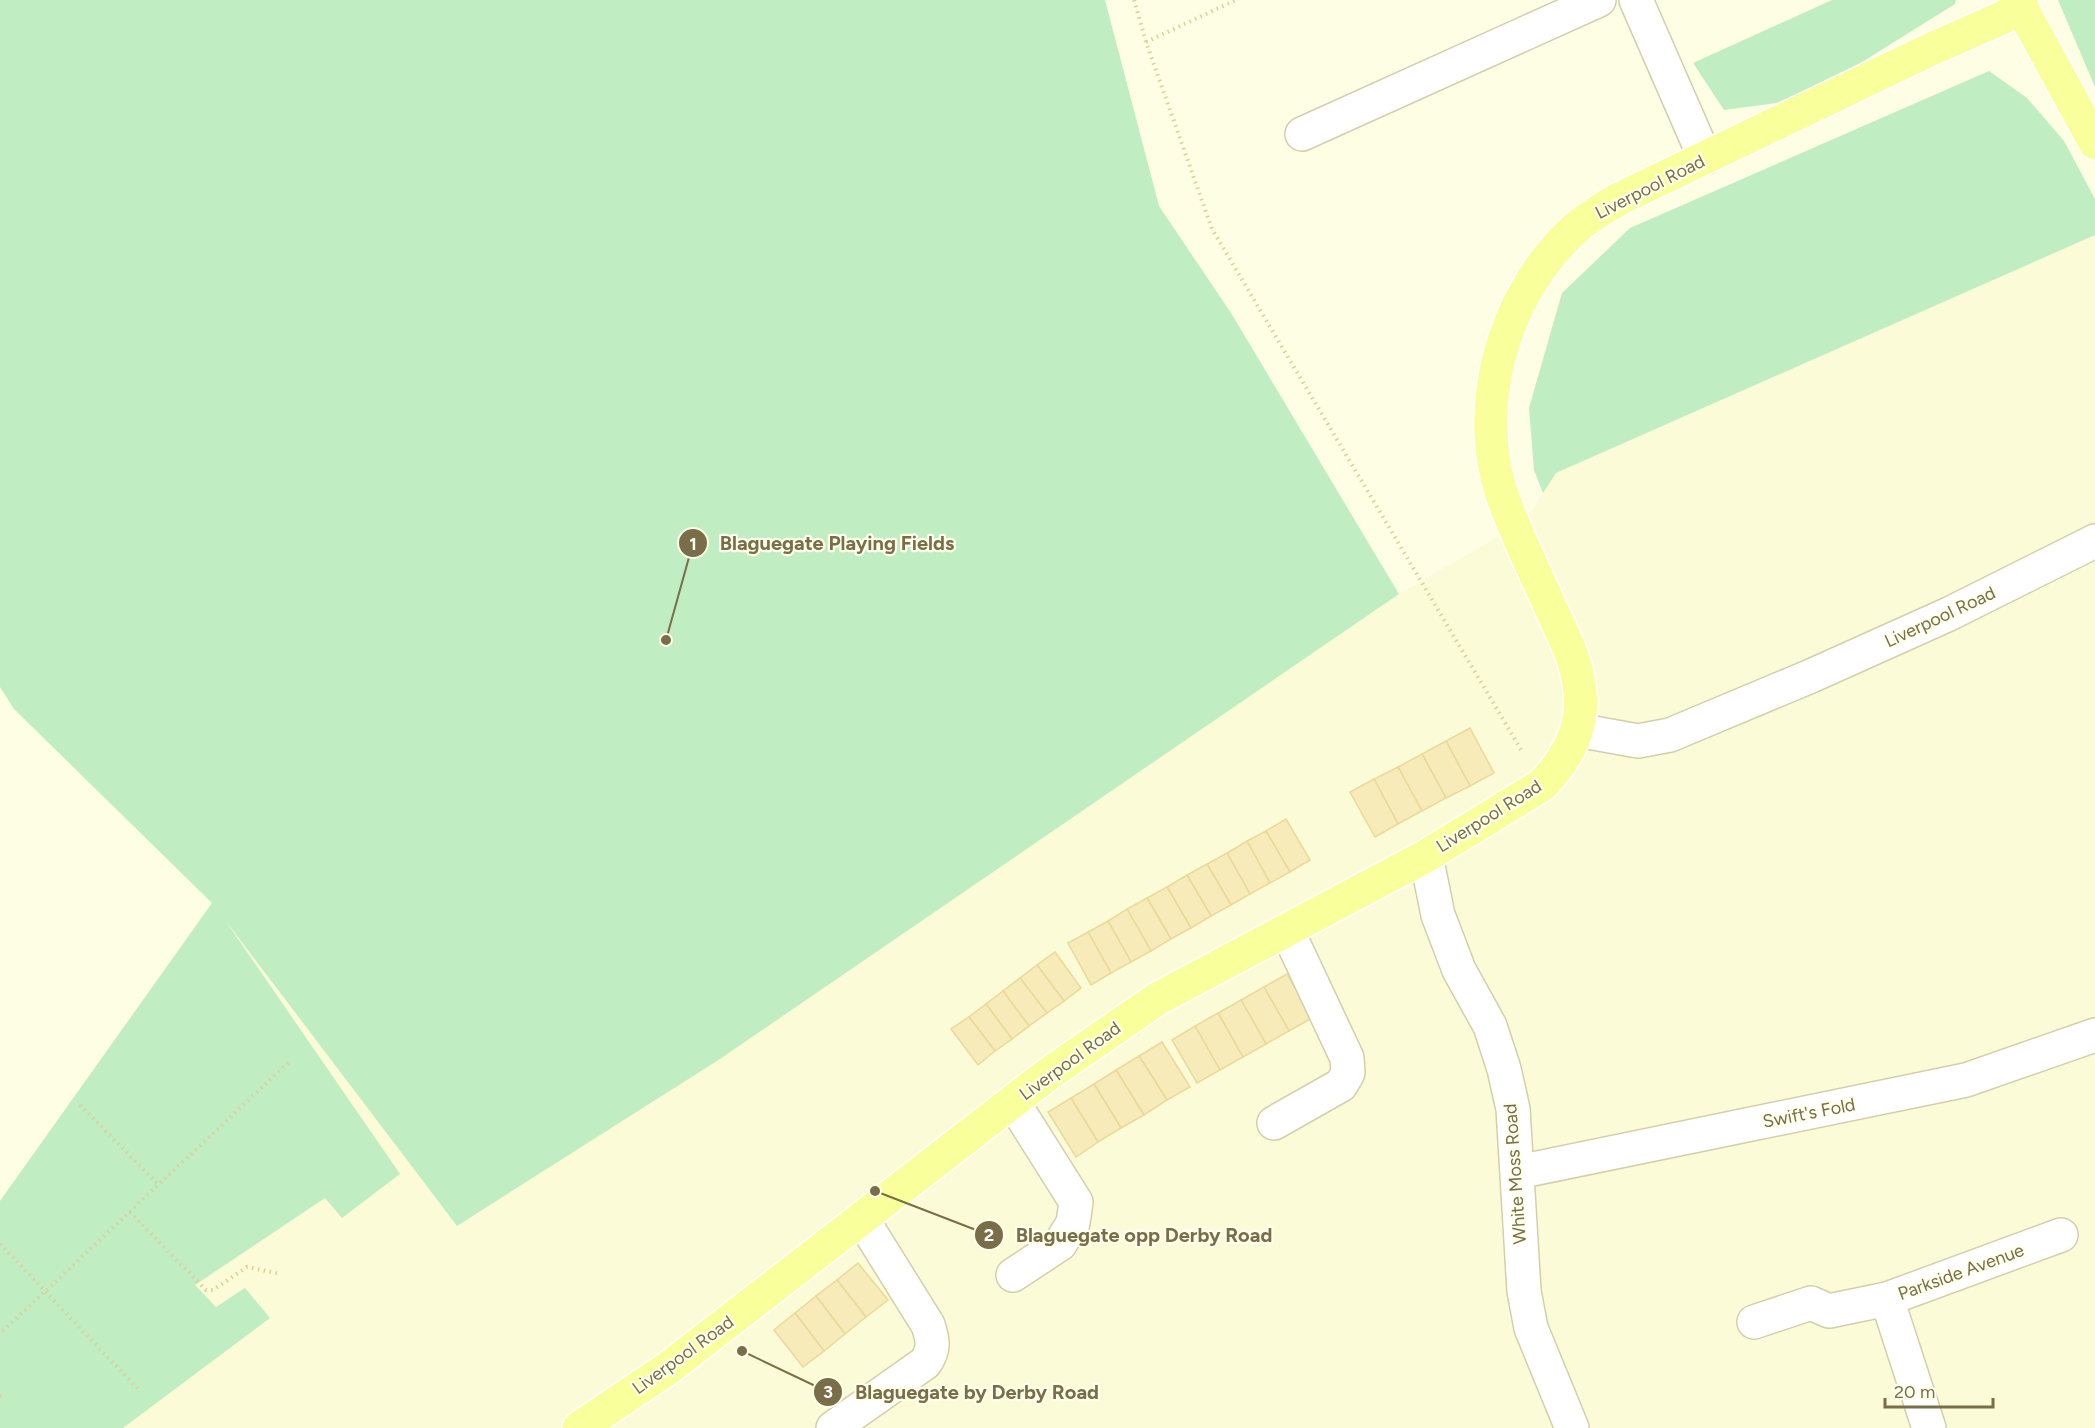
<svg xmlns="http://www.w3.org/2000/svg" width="2095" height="1428" font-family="Figtree,sans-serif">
  <rect width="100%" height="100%" fill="#fdfee4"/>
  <path fill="#fcfbd7" d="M2095,235v1193h-2095v-227l212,-298 245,323 263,-167 679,-465 125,-72 32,-49z"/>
  <g fill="#c1edc2">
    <path d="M0,0h1105l54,206 72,107 168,281 -679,465 -263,167 -232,-306 175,254 -58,44 -17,-20 -130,87 21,22 29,-19 25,30 -147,110h-123v-227l212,-298 -198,-194 -14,-22z"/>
    <path d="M1832,0h124l-1,4 -109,68 -69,31 -53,7 -31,-47z"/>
    <path d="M2058,0h37v87z"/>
    <path d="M1989,71l38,27 37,43 31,58v36l-539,238 -13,20 -9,-23 -5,-62 33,-115 68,-65z"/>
  </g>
  <g fill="#f6ebb9" stroke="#eada98" stroke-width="1.5">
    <path d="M1470,728l24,45 -24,13 -24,-45z"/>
    <path d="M1446,741l24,45 -24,12 -24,-44z"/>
    <path d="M1422,754l24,44 -24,13 -24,-44z"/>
    <path d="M1398,767l24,44 -24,13 -24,-45z"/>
    <path d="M1374,779l24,45 -23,13 -25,-45z"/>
    <path d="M1286,819l24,41 -20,12 -24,-41z"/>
    <path d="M1266,831l24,41 -20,11 -23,-42z"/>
    <path d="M1247,841l23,42 -20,11 -23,-41z"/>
    <path d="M1227,853l23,41 -19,11 -24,-41z"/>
    <path d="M1207,864l24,41 -20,11 -24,-41z"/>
    <path d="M1187,875l24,41 -20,12 -24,-41z"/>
    <path d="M1167,887l24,41 -20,11 -24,-41z"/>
    <path d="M1147,898l24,41 -20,12 -24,-42z"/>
    <path d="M1127,909l24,42 -20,11 -23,-41z"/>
    <path d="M1108,921l23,41 -20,11 -23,-41z"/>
    <path d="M1088,932l23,41 -20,12 -23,-42z"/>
    <path d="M1055,952l26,36 -17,13 -27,-36z"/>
    <path d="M1037,965l27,36 -17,12 -27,-35z"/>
    <path d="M1287,974l25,44 -23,13 -25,-44z"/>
    <path d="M1020,978l27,35 -18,13 -26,-35z"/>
    <path d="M1264,987l25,44 -23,13 -25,-44z"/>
    <path d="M1003,991l26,35 -17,13 -26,-35z"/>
    <path d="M1241,1000l25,44 -23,13 -25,-44z"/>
    <path d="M986,1004l26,35 -17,12 -26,-34z"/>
    <path d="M1218,1013l25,44 -23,13 -25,-44z"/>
    <path d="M969,1017l26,34 -17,14 -27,-36z"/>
    <path d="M1195,1026l25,44 -23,13 -25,-43z"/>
    <path d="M1162,1042l28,45 -23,13 -28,-44z"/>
    <path d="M1139,1056l28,44 -23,15 -28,-45z"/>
    <path d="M1116,1070l28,45 -23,13 -27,-44z"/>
    <path d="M1094,1084l27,44 -23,14 -27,-44z"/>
    <path d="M1071,1098l27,44 -22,15 -28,-45z"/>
    <path d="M858,1263l30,37 -22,17 -29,-37z"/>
    <path d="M837,1280l29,37 -21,17 -29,-38z"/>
    <path d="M816,1296l29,38 -21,17 -29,-38z"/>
    <path d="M795,1313l29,38 -21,16 -29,-37z"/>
  </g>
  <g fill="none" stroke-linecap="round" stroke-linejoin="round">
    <defs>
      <g id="minor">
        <path d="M1636,0l69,158"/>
        <path d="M1302,134l297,-134"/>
        <path d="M1577,730l61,11 32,-6 141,-59 138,-62 146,-73"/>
        <path d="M1426,856l12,59 21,55 31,56 14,43 9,40 11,182 7,37 41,100"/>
        <path d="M1274,1123l67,-38 7,-12 -1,-15 -60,-128"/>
        <path d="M1518,1172l448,-92 129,-45"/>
        <path d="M1013,1275l47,-31 13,-21 3,-21 -63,-100"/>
        <path d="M1754,1322l57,-19 18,8 58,-12"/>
        <path d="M833,1428l92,-65c10,-14 8,-23 3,-38l-66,-106"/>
        <path d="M1929,1428l-42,-129 174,-64"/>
      </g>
      <g id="major">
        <path d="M2020,0l2,9 73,134"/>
        <path d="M579,1428l88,-59 380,-294 110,-76 269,-143 116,-71c25,-26 42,-56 38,-93 -2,-28 -15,-53 -26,-77 -16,-36 -34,-72 -48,-109 -37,-94 -4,-213 71,-279 13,-11 27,-19 42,-28l308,-148 95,-42"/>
      </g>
    </defs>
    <use href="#minor" stroke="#d3cfab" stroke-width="36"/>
    <use href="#major" stroke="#fff" stroke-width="36"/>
    <g stroke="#dbd09c" stroke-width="4" stroke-dasharray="1.5 4.5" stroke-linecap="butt">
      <path d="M1134,0l12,42 66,187 311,524"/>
      <path d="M1146,42l90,-42"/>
      <path d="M80,1105l79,80"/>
      <path d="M130,1212l76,78h7l34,-23 34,7"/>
      <path d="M0,1244l140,147"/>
      <path d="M3,1331l288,-271"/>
      <path d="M0,1396l4,-2"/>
    </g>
    <use href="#minor" stroke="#fff" stroke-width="33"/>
    <use href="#major" stroke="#f9ff9a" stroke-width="33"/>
  </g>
  <g text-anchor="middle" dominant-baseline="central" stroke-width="4.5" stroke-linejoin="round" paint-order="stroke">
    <g font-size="18" fill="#796e47" stroke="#feffec">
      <text transform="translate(1650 187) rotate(-27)">Liverpool Road</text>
      <text transform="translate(1940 617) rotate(-25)">Liverpool Road</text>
      <text transform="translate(1489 816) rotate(-32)">Liverpool Road</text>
      <text transform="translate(1070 1061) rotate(-36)">Liverpool Road</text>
      <text transform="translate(1809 1113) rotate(-11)">Swift's Fold</text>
      <text transform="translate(1515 1174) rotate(-94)">White Moss Road</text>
      <text transform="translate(1961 1272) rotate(-20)">Parkside Avenue</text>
      <text transform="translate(683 1355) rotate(-36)">Liverpool Road</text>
    </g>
  </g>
  <path fill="none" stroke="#796e47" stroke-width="2" d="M666 640L693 543M875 1191L989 1235M742 1351L828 1392"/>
  <g fill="#796e47" stroke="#feffec" stroke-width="2">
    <circle cx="666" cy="640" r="6"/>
    <circle cx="875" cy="1191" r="6"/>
    <circle cx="742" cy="1351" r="6"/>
    <circle cx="693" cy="543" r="15"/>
    <circle cx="989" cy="1235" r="15"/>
    <circle cx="828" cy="1392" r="15"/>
  </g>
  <g font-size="18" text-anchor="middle" font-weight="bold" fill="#fff">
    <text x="693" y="550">1</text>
    <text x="989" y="1241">2</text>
    <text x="828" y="1398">3</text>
  </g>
  <g font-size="20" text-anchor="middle" font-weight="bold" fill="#796e47" stroke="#feffec" stroke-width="4.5" stroke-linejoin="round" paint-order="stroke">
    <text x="837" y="550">Blaguegate Playing Fields</text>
    <text x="1144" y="1242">Blaguegate opp Derby Road</text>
    <text x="977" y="1399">Blaguegate by Derby Road</text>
  </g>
  <path d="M1885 1398v9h108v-9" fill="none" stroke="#796e47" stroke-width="3"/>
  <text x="1894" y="1398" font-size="18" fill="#796e47" stroke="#feffec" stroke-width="4.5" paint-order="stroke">20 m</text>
</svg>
